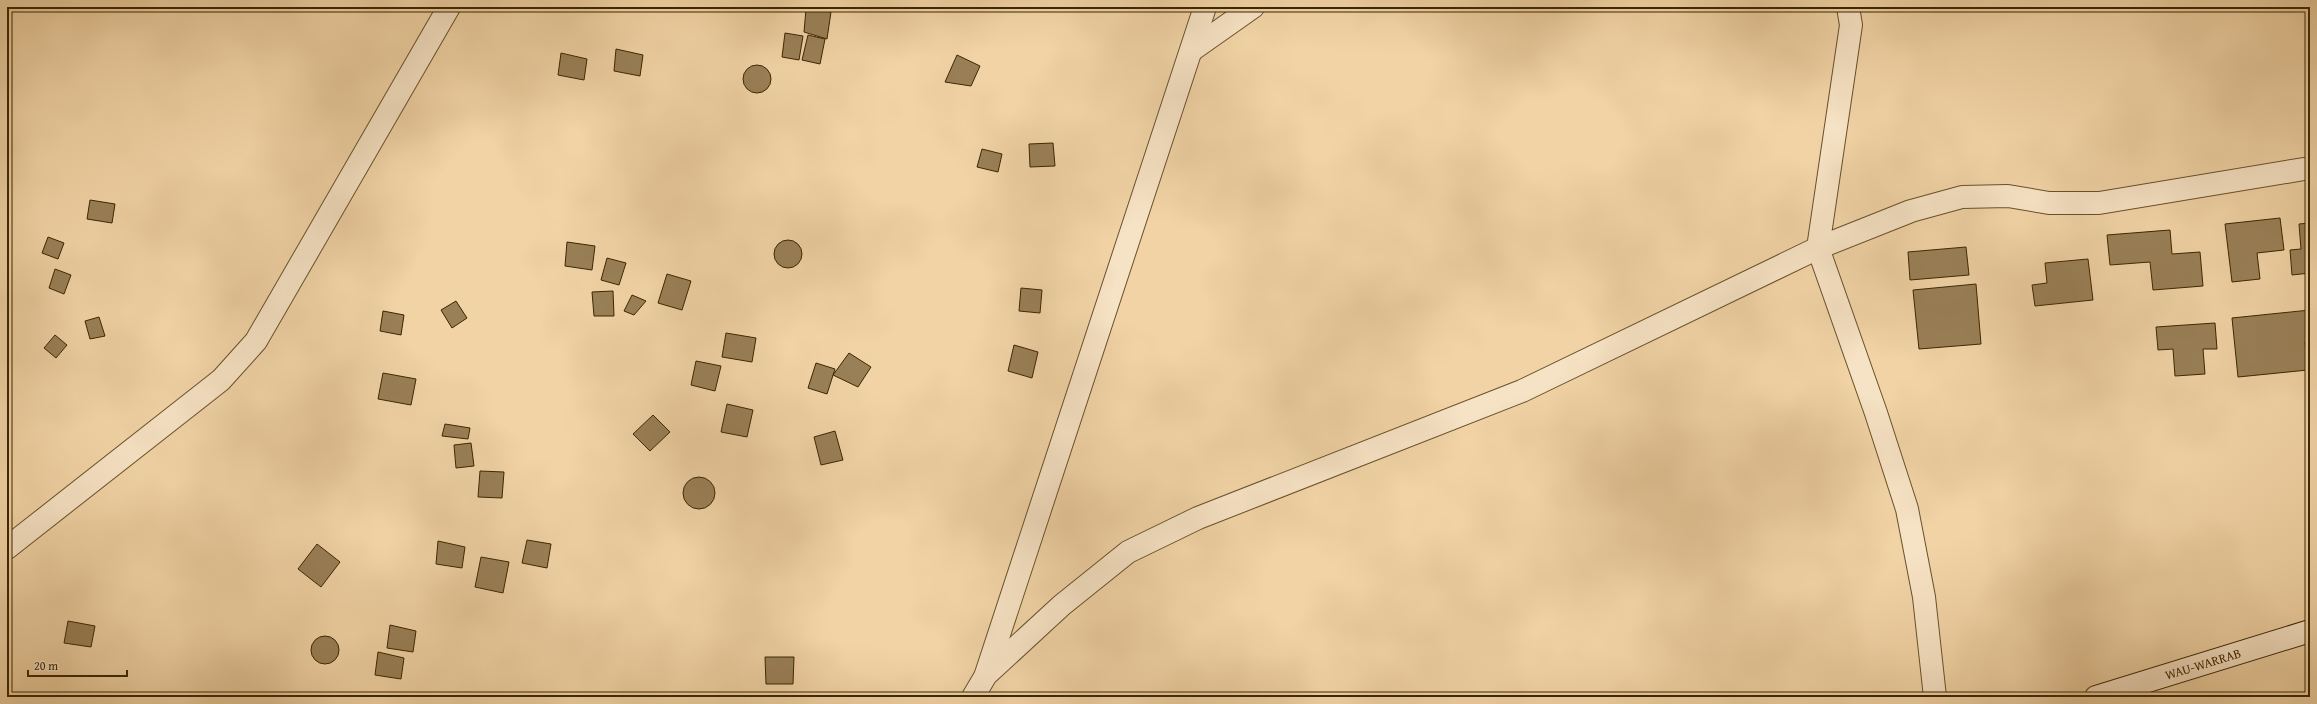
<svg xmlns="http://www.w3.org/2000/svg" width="2317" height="704" font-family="'Gentium Book Plus',serif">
  <rect width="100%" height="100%" fill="#f1d3a5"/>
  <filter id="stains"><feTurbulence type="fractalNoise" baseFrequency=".005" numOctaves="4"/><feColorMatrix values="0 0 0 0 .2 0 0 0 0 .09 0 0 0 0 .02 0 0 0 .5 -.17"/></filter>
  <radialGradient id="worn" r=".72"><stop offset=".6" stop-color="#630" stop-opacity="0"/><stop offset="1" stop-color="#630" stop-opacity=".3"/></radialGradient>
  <g fill="#9a8057" stroke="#3b2602">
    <path d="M806,9l25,3 -4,27 -23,-7z"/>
    <path d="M785,33l18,3 -4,24 -17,-3z"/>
    <path d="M808,35l17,4 -5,25 -18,-4z"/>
    <path d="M616,49l27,6 -3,21 -26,-5z"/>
    <path d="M561,53l26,6 -3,21 -26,-5z"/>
    <path d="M957,55l23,11 -9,20 -26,-4z"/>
    <circle cx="757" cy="79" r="14"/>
    <path d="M1053,143l2,23 -25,1 -1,-23z"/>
    <path d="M982,149l20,5 -4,18 -21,-5z"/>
    <path d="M90,200l25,4 -3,19 -25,-4z"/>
    <path d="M2280,218l4,32 -27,3 3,26 -28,3 -7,-58z"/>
    <path d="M2310,223v50l-18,2 -2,-25 11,-1 -2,-25z"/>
    <path d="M2170,230l2,24 28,-2 3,34 -50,4 -3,-28 -40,3 -3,-30z"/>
    <path d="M48,237l16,6 -6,16 -16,-6z"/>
    <circle cx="788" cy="254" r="14"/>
    <path d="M567,242l28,4 -3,24 -27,-4z"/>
    <path d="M1966,247l3,28 -59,5 -2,-28z"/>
    <path d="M607,258l19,5 -7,22 -18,-5z"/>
    <path d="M2088,259l5,41 -58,6 -3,-21 15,-2 -2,-20z"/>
    <path d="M55,269l16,6 -7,19 -15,-6z"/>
    <path d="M667,274l24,7 -9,29 -24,-7z"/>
    <path d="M1976,284l5,60 -62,5 -6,-59z"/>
    <path d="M1021,288l21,2 -2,23 -21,-2z"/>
    <path d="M613,291l1,25h-20l-2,-24z"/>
    <path d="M632,295l14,6 -12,14 -10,-4z"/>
    <path d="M456,301l11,17 -15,10 -11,-18z"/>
    <path d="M2310,310v31l-5,1 3,28 -70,7 -6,-59z"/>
    <path d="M383,311l21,4 -3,20 -21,-4z"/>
    <path d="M99,317l6,19 -15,3 -5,-18z"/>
    <path d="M2215,323l2,26h-14l2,25 -30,2 -2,-27 -15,1 -2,-23z"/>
    <path d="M726,333l30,5 -4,24 -30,-5z"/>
    <path d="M55,335l12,10 -11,13 -12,-10z"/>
    <path d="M1014,345l24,7 -6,26 -24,-7z"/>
    <path d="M849,353l22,14 -13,20 -25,-12z"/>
    <path d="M696,361l25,5 -6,25 -24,-6z"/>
    <path d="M816,363l19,6 -8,25 -19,-6z"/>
    <path d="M383,373l33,6 -5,26 -33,-6z"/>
    <path d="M727,404l26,6 -6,27 -26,-5z"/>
    <path d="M653,415l17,17 -20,19 -17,-17z"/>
    <path d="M445,424l25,4 -2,11 -26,-3z"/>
    <path d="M835,431l8,29 -22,5 -7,-28z"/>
    <path d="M471,443l3,23 -18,2 -2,-23z"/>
    <path d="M480,471l24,1 -2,26 -24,-1z"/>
    <circle cx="699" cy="493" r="16"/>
    <path d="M527,540l24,4 -4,24 -25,-5z"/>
    <path d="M438,541l27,6 -3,21 -26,-4z"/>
    <path d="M317,544l23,18 -19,25 -23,-18z"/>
    <path d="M481,557l28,5 -6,31 -28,-6z"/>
    <path d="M68,621l27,5 -4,21 -27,-4z"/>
    <path d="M390,625l26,6 -3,21 -26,-4z"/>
    <circle cx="325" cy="650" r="14"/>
    <path d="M378,652l26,6 -3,21 -26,-4z"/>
    <path d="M765,657h29l-1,27h-27z"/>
  </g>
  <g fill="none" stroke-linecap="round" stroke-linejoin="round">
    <defs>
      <g id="minor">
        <path d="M1848,7l3,18 -33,223 58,165 31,96 17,88 11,100"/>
        <path d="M1192,50l61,-43"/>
        <path d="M7,548l214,-168 35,-39 193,-334"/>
        <path d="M986,674l219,-667"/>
        <path d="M973,697l13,-22 76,-70 66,-53 70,-34 324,-127 296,-143 93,-37 51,-14 46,-1 41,7h50l211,-35"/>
      </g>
      <path id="secondary" d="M2096,697l214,-66"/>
    </defs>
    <use href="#minor" stroke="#68512b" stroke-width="24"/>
    <use href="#secondary" stroke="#3b2602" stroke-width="24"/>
    <use href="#minor" stroke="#f6e2c4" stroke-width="22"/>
    <use href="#secondary" stroke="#f6e2c4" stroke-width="22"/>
  </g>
  <g text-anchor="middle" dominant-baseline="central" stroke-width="3" stroke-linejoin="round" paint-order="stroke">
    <g font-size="13" fill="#3b2602" stroke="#f6e2c4">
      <text transform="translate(2203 664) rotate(-17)">WAU-WARRAB</text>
    </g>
  </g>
  <rect width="2317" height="704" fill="none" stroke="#f1d3a5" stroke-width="24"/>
  <rect x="8" y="8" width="2301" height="688" fill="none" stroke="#3b2602" stroke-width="2"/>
  <rect x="12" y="12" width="2293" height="680" fill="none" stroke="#3b2602"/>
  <path d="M28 670v6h99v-6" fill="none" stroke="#3b2602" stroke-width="2"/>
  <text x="34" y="670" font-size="12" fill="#3b2602" stroke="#f6e2c4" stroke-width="3" paint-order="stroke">20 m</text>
  <rect width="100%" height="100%" filter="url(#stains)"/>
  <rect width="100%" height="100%" fill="url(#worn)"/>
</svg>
